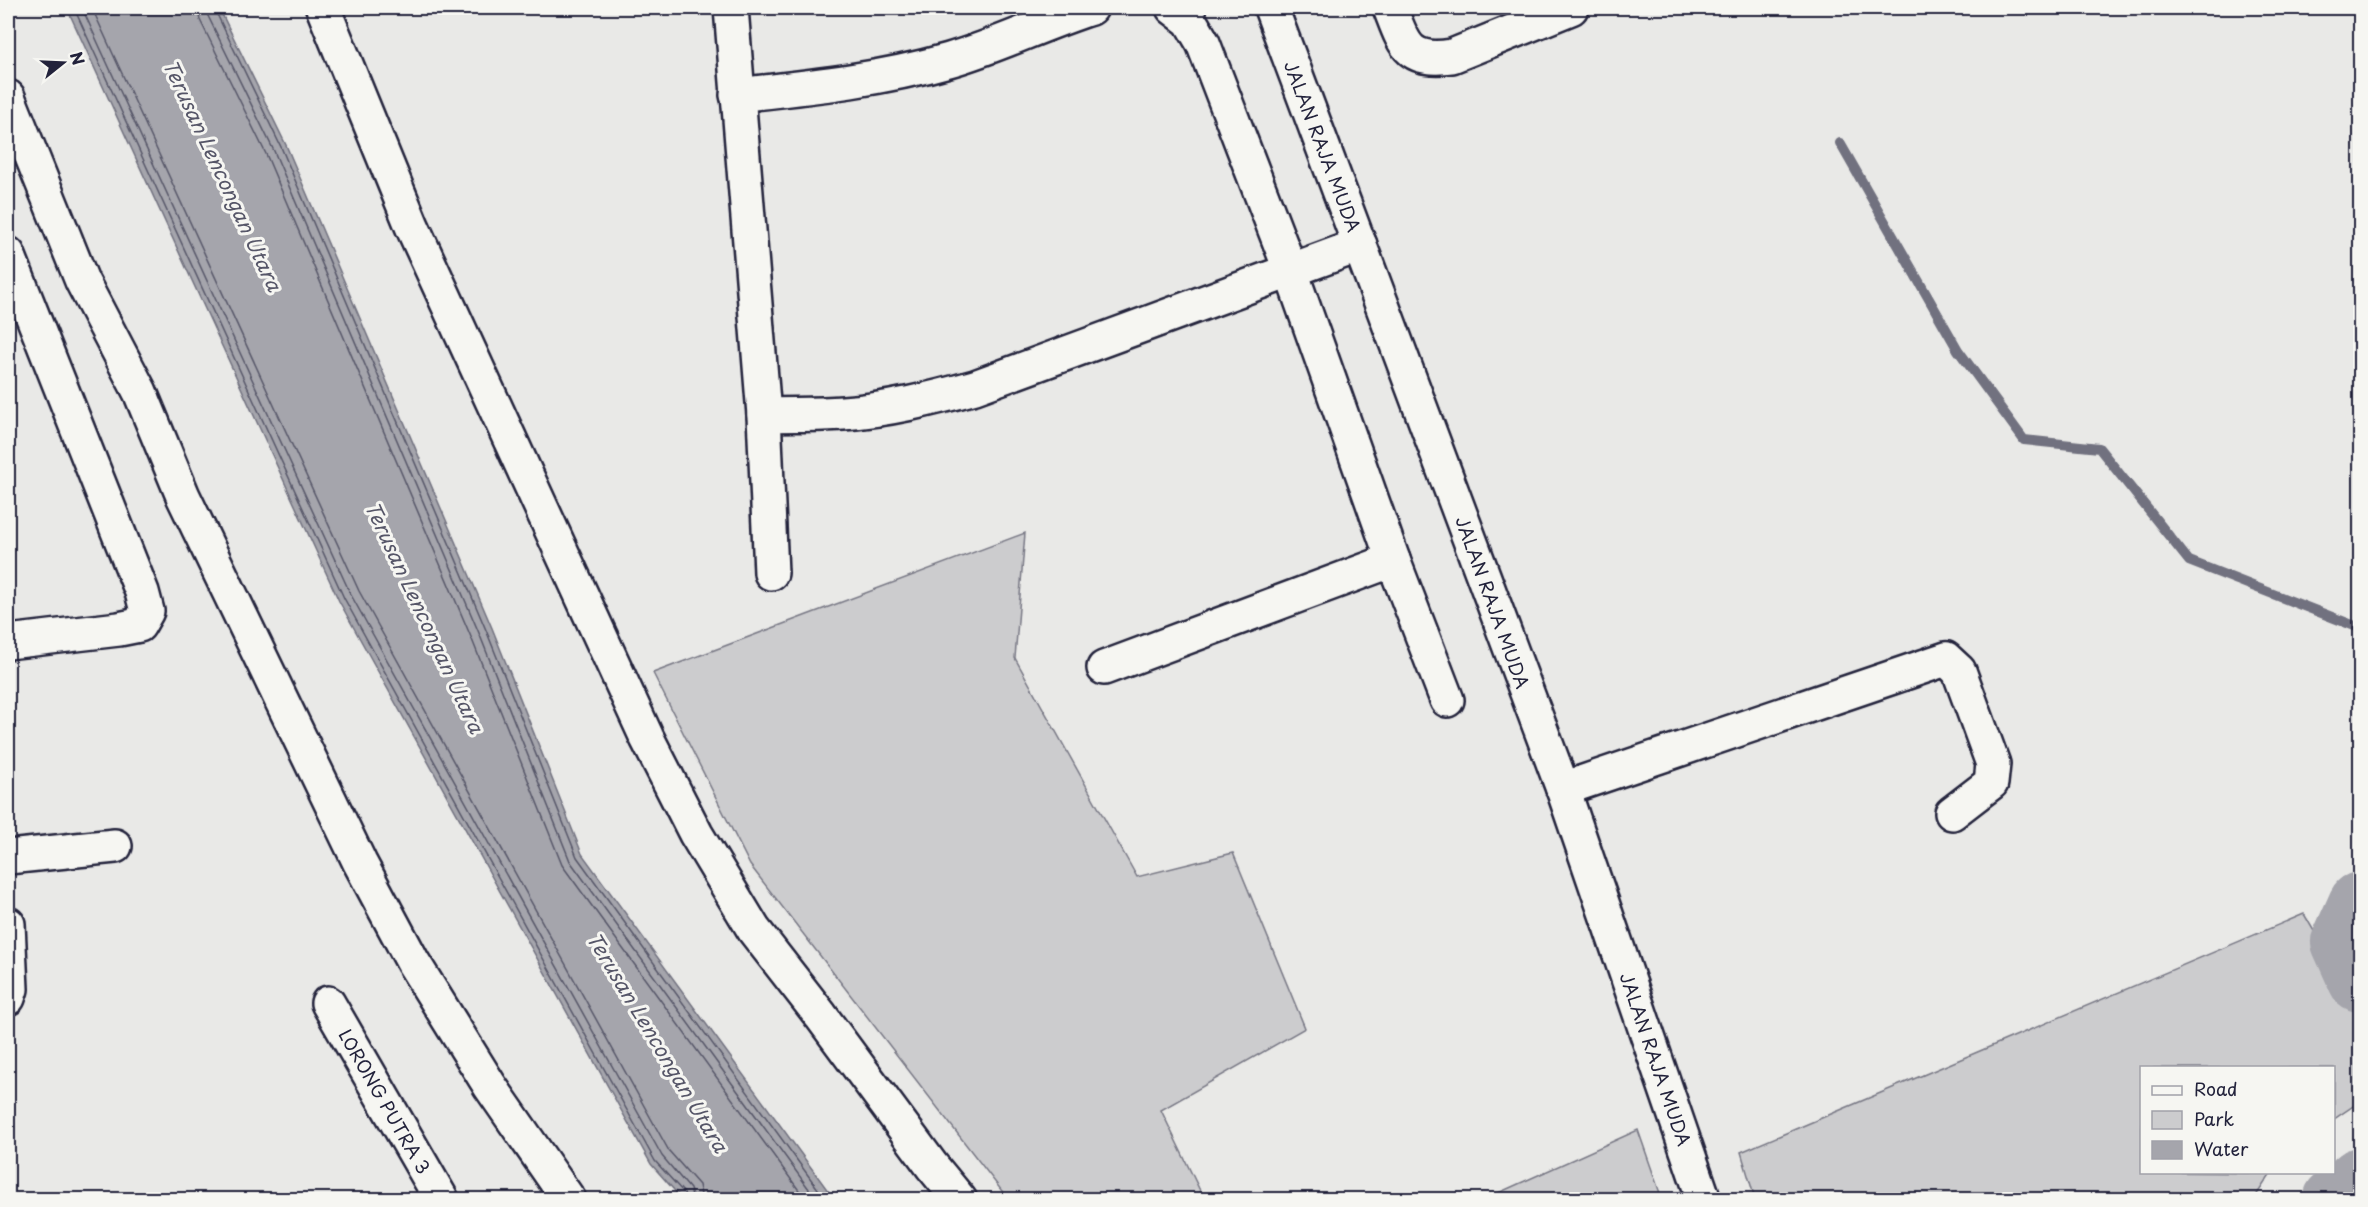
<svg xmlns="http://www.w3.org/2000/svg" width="2368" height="1207" font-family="'Playpen Sans',sans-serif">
  <rect width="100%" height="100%" fill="#e9e9e7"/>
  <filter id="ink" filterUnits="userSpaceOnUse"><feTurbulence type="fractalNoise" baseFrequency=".0167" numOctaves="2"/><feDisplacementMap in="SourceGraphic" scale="12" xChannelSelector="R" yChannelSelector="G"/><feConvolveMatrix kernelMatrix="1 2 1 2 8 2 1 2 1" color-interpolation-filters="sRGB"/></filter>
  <g filter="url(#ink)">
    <g fill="#ccccce" stroke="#777784" stroke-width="1.5">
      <path d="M1025,533l-10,125 122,219 96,-24 72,175 -144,82 43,89 -194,1 -5,-5 -255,-330 -97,-192z"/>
      <path d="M2304,914l56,96v86l-1,6 -25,17v-51h-192v104l129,1 -17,26h-499l-14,-47z"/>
      <path d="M1638,1130l24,69h-177z"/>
    </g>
    <path fill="#a5a5ac" stroke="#71717f" stroke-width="1.5" d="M67,8h152l67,137 206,483 90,226 252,345h-152l-31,-35 -312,-563z"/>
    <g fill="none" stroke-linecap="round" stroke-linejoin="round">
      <g stroke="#565668" stroke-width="1.5">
        <path d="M74,8l270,590 311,563 29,32 2,7"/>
        <path d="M82,8l269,587 311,561 28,33 3,11"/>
        <path d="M92,8l267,583 310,560 30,34 3,15"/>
        <path d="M197,8l3,12 66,134 205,483 91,228 244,335"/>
        <path d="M206,8l2,8 66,135 205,482 91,228 247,339"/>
        <path d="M214,8l67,139 205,483 91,227 249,343"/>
      </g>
      <path stroke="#71717f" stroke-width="10" d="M1840,143l118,207 66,90 75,8 90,113 171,67"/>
      <g stroke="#a5a5ac" stroke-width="64">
        <path d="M2360,904l-17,38 17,38"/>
        <path d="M2335,1200l25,-21"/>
      </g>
      <defs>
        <g id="minor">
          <path d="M323,8l89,218 235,512 49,96 58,96 67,86 111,150 28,34"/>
          <path d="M731,8l33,407 7,158"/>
          <path d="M1173,8l17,13 13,22 87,226 103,291 54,140"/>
          <path d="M1271,8l292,781 141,411"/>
          <path d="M1390,8c14,36 17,55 62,48l119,-48"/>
          <path d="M737,95c72,-8 142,-15 212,-35 49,-14 94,-37 142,-52"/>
          <path d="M8,97l74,184 58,111 43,104 177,367 53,99 77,124 79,114"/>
          <path d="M8,254l134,338 5,19 -8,14 -20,4 -111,13"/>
          <path d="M764,415c26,-1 52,0 79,-2 45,-3 89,-14 132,-26l385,-142"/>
          <path d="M1104,668l289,-108"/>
          <path d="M1563,789l383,-130 13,12 34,93 -2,19 -39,30"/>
          <path d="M8,857l107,-11"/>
          <path d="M8,924l3,65 -3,9"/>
          <path d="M328,1003l114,197"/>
        </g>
      </defs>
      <use href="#minor" stroke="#22223b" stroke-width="38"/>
      <use href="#minor" stroke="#f6f6f2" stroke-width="33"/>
    </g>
  </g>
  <g text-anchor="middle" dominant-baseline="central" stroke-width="6" stroke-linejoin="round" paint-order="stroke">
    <g font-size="18" fill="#22223b" stroke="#f6f6f2">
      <text transform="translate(1323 146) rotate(69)">JALAN RAJA MUDA</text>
      <text transform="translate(1493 602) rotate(70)">JALAN RAJA MUDA</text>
      <text transform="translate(1656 1059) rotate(71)">JALAN RAJA MUDA</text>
      <text transform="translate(385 1101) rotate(60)">LORONG PUTRA 3</text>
    </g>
    <g font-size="20" font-style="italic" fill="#565668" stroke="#f6f6f2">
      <text transform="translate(223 175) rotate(65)">Terusan Lencongan Utara</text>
      <text transform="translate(425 617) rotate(65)">Terusan Lencongan Utara</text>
      <text transform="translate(658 1042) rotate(59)">Terusan Lencongan Utara</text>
    </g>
  </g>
  <rect width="2368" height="1207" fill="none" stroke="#f6f6f2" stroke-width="30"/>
  <rect x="15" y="15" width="2338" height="1177" fill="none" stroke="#22223b" stroke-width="2" filter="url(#ink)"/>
  <rect x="2140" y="1066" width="195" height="108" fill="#f6f6f2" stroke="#a1a1a9" stroke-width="1.5"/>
  <rect x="2152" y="1086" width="30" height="9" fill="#f6f6f2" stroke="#a1a1a9" stroke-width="1.5"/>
  <text x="2194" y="1096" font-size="18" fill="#22223b">Road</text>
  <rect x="2152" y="1111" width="30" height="18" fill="#ccccce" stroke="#a1a1a9" stroke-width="1.5"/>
  <text x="2194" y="1126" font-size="18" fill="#22223b">Park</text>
  <rect x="2152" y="1141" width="30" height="18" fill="#a5a5ac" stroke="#a1a1a9" stroke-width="1.5"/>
  <text x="2194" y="1156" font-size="18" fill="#22223b">Water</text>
  <g transform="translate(63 63) rotate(72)" stroke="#f6f6f2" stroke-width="4.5" paint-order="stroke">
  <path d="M0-4.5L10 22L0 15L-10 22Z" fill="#22223b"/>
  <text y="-9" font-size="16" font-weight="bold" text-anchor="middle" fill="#22223b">N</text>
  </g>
</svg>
